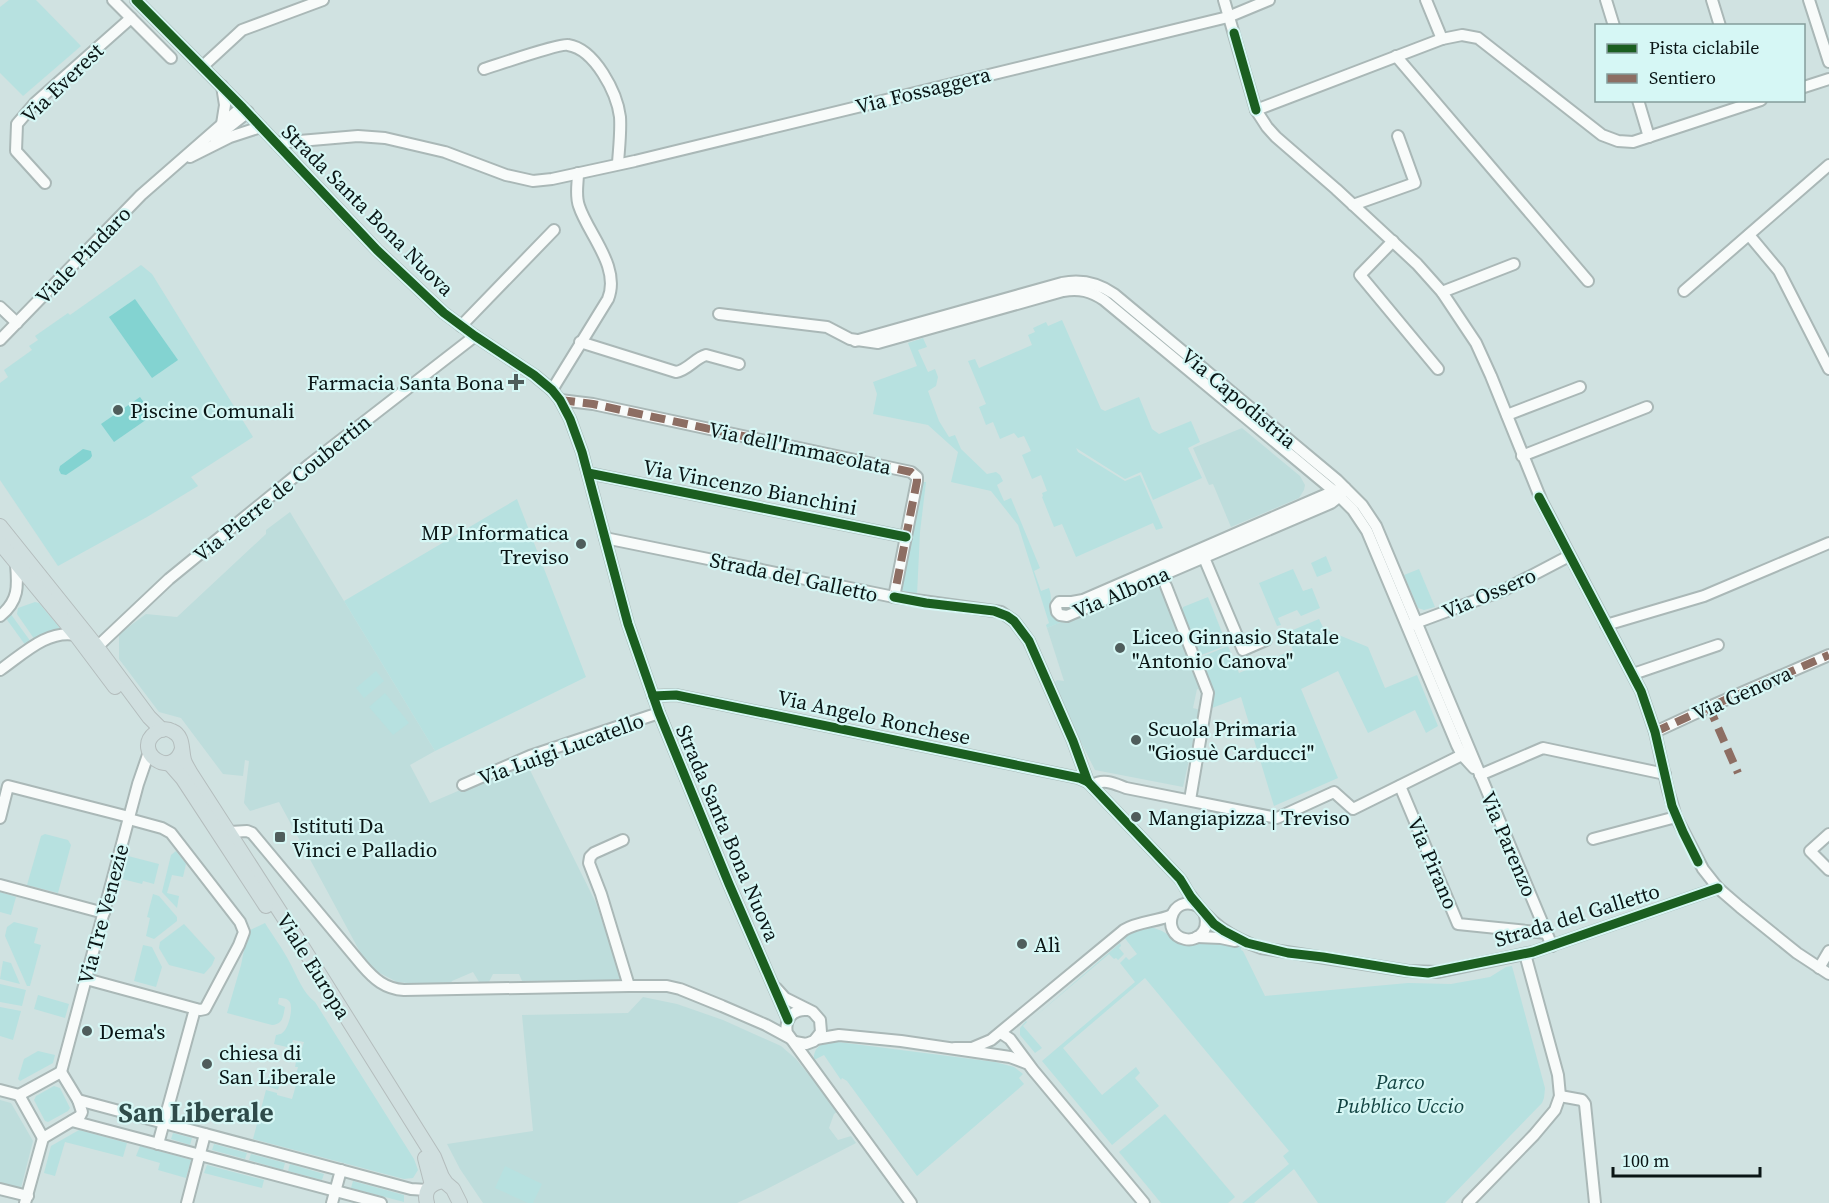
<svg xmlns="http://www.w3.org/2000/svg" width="1829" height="1203" font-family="'Source Serif 4',serif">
  <rect width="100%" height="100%" fill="#d0e2e1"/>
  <g fill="#bedddc">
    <path d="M1242,428l58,48 5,9 -1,5 -5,8 -68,29 -18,-43 -4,1 -16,-37z"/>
    <path d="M290,512l145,239 -25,14 20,38 96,-41 70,141 26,77 -100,1 -3,-7h-26l-4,8h-10l-6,-10 -21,9 -1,2 -32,1 -22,-2 -23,-12 -8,-7 -87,-161 -29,9 -6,-8 5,-42 -4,-1 -2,16 -20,-2 -42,-56 -22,-6 -40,-53v-25l27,-20 31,3 89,-83v-4z"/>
    <path d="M1159,580l46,111 -8,-2 -4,19 7,2 -17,77 -88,-17 -43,-85 5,-5 7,1 -17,-53z"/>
    <path d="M643,997l34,7 46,16 58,26 15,13 42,52 -4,3 -5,14 9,12 13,-4 5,7 -91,47 -28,13h-254l-23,-34 -13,-25 86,-13 -11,-116 106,-2z"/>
    <path d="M0,1100l11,3 22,38 -12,47 -21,-5z"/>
  </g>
  <g fill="#b7e1e0">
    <path d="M9,0h27l45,46 -58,50 -23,-23v-66z"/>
    <path d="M141,265l11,9 101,163 -62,40 7,9 -51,31 -89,49 -58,-86v-97l8,-6 -4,-7 28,-20 -3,-4 9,-6 -3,-4 33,-23 2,2z"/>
    <path d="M1062,320l39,89 4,2 34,-14 13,32 7,5 32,-13 9,21 -12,6 14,30 -49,22 -12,-28 -16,7 -49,-31 2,4 47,29 15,-6 23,53 -7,2 -3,-7 -77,34 -14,-33 -8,3 -12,-30 1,-1 -1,-3 5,-2 -6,-16 -9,4 -10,-24 9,-4 -7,-15 -6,2 -4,-5 -14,6 -7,-17 -7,3 -7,-18 7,-3 -18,-43 7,-2 4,9 53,-23 -4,-10 7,-3 -2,-4 13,-6 2,4z"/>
    <path d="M923,338l4,9 -9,3 10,22 7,-3 3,8 -2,9 -8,5 11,30 10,16 6,-2 6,14 26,25 9,-2 4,3 3,6 -6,4 7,16 7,-3 29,70 -6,3 7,20 8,-3c4,12 0,17 3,28l7,4 12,-2 -24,10 -1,-3 3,-2 -31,-98 -27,-34 -40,-9 7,-30 -30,-27 -55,-11 4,-20 -4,-12 44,-16 -9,-23z"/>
    <path d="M921,482h5l-6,50 -3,63 -16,-5z"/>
    <path d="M517,499l69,178 -151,74 -91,-150z"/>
    <path d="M1326,556l6,15 -15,6 -6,-14z"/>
    <path d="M1293,569l10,22 9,-3 8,20 -19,8 -4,-6 -19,8 3,7 -4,1 -18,-43z"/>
    <path d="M1419,569l16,38 -11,3 -6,-2 -14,-33z"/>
    <path d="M1208,597l19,48 -28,11 -17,-45 1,-4z"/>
    <path d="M35,602l4,1 21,25 -12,4 -13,8 -18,-26 1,-6z"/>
    <path d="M10,613l21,29 -5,4 -21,-29z"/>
    <path d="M1319,619l5,10 44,18 17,41 32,-13 21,51 -12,7 -11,-23 -47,23 -30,-62 -37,18 37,89 -64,28 -33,-109 -29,11v-12l-13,-38 29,-12 11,27 54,-23 -7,-17z"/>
    <path d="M376,671l8,10 -20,17 -8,-10z"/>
    <path d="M385,693l24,30 -16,12 -24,-28z"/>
    <path d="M45,834l23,6 3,5 -13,48 -31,-8 14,-49z"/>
    <path d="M176,851l10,13 -3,13 -11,-2 -5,18 12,3 -2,12 -15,-16 9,-37z"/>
    <path d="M128,856l31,8 -5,20 -11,-3 -1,3 -20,-5z"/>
    <path d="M0,892l16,5 -5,18 -11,-3z"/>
    <path d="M153,894l6,2 18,21v4l-23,18 -8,-3 4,-18 -3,-1z"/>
    <path d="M14,922l24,6 -4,15 7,2 -11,41h-3l-22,-50 2,-9z"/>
    <path d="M265,923c8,13 18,26 25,40 7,13 13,30 25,39l99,157 4,11 -5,8 -9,1 -151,-40 13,-49 11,3v2l15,4 7,-24 -3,-1 2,-7h-3l1,-5h2l6,-20 -11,-2 -2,8 -17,-4 2,-9c5,-1 6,-1 9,-5 4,-5 9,-24 4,-29 -3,-3 -6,-3 -10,-3l-1,6 7,3c-2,10 -2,17 -13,18l-45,-12 14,-48 7,-34z"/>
    <path d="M184,924l31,34 -3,7 -8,9 -35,-9 -10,-17 1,-6z"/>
    <path d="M1141,928h13l8,3 21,13 41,-1 17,4v3l2,1 22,45 143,-13 43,1 39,-7 16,-10 6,-1 33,122 -1,10 -2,5 -97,100h-127l-24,-34 -40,34h-12l47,-39 -6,-8 6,-5 -144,-173 -82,70 39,47 34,-28 4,6 -5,5 24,28 -47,39 -70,-84 93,-79 -15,-19 6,-6 3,3 8,-6 -13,-17z"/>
    <path d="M1120,943l1,3 -2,2 5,6 -6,6 -2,-2 -2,1 -5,-5 -78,66z"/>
    <path d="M143,945l9,2 10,20 -6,20 -22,-6z"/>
    <path d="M3,961l8,2 9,21 -20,-5z"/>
    <path d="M0,984l26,6 -4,16 -22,-4z"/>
    <path d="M38,995l31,9 -4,14 -31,-9z"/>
    <path d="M0,1007l21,4 -8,29 -13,-4z"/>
    <path d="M1026,1021l1,1 -4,4 19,22 -7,5 -15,-18v-7z"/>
    <path d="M838,1039v3l157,20 19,5 9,7 -4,4 5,6 -107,92 -70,-95 -5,-3 -1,2 -17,-25 -10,5c-1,-15 11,-18 24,-21z"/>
    <path d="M38,1051l17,4 -2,8 -33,18 -2,-2 6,-20z"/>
    <path d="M271,1068l12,4 -5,18 -11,-4z"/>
    <path d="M54,1086l6,2 10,20 -2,3 -20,11 -3,-1 -11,-21 2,-4z"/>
    <path d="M1165,1114l70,83 -7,6h-67l-42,-51z"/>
    <path d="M79,1130l48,13 -4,14 -58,-15 -10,34 -11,-3 7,-27z"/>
    <path d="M173,1133l19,5 -2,7 -19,-6z"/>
    <path d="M214,1144l33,9 -2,6 -33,-9z"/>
    <path d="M140,1146l51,14 -5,18 -28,-8 2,-7 -24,-7z"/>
    <path d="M251,1154l34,9 -2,7 -34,-10z"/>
    <path d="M290,1164l34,10 -2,6 -34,-9z"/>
    <path d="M207,1165l57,15 -2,8 -58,-15z"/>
    <path d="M505,1166l37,18 -9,19h-5l-33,-15z"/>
    <path d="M353,1181l51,14v7l-53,-14z"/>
  </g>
  <g fill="#83d3d1">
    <path d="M135,299l43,61 -26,18 -43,-61z"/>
    <path d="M140,397l13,18 -39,27 -13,-18z"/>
    <path d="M83,449l8,2 1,5 -2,3 -24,16 -5,-1 -2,-4 1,-4z"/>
  </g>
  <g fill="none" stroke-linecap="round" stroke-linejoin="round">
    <defs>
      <g id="minor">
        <path d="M113,0l58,58"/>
        <path d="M136,0l107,108 134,142 67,63 31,23 59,39 18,15 8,10 10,19 12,33 46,172 31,89 70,171 59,136"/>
        <path d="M1224,0l32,110 11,17 9,10 60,52 81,75 25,28 34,51 15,33 51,126 99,189 14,41 13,58 8,27 27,52 15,19 22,19 57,46 32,21"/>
        <path d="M1426,0l16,39"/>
        <path d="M1606,0l8,26"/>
        <path d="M1712,0l8,26"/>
        <path d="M1809,0l20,62"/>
        <path d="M1396,56l192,225"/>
        <path d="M203,66l39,-36 81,-30"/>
        <path d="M484,69c13,-4 76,-26 84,-24 27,4 49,48 52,72 1,15 -1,31 -2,46"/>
        <path d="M1804,87l25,-8"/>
        <path d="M1638,100l11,37"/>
        <path d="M1256,110l186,-71 20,-4 16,3 124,97 16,6 15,1 128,-42"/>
        <path d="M222,124l3,-19 -3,-19"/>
        <path d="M215,138l33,-26"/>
        <path d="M276,143l82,-7 27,2 60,14 61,23 27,6 19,-2 83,-18 593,-144 41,-17"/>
        <path d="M190,157l40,-20 31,-10"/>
        <path d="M45,183l-29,-32 1,-27 18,-21 96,-85"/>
        <path d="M1353,205l62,-22 -17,-47"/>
        <path d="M1749,235l30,36 50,98"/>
        <path d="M1393,241l-33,34 78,94"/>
        <path d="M1684,291l145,-126"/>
        <path d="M1442,292l72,-28"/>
        <path d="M0,307l17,16"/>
        <path d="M719,314l108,13 23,12 28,4 185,-52c16,-3 28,0 41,9l230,191 19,19 14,21 90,214 5,10 12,13"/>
        <path d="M461,326l93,-96"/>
        <path d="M0,340l141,-145 95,-83 7,-4"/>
        <path d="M855,341l207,-58c19,-4 36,0 52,11l223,186 25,25 14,21 176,420"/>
        <path d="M580,342l96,30c12,-2 19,-14 30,-17l33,9"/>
        <path d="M552,390l56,-91c13,-32 -20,-65 -29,-93 -4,-11 -1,-22 -1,-33"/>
        <path d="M560,400l33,4 318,68 6,5v4l-23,116"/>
        <path d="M1507,415l73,-28"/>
        <path d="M1522,456l125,-49"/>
        <path d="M588,473l318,64"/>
        <path d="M1345,488l-5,8 -9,7 -264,113 -7,-1 -3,-3 -1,-6 3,-4h13l11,-2 251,-109z"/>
        <path d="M605,538l289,59 107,15 13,9 15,20 44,100 15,41 92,97c4,5 6,11 10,16 19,28 40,42 71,53l147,23 30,1 95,-20 185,-64"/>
        <path d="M1202,553l41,97 23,-10"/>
        <path d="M1166,586l42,107 -18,107"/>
        <path d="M0,616c19,-15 18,-30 16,-52"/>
        <path d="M1410,625l94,-35 65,-34"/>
        <path d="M1606,625l98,-29 125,-53"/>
        <path d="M97,647l72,-68 141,-115 165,-128"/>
        <path d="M0,670c22,-15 47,-41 76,-35"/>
        <path d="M1633,674l85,-29"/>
        <path d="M653,696l23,-1 403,83 9,4"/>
        <path d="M1655,732l54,-25 120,-52"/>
        <path d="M1480,775l63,-27 122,26"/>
        <path d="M463,785l67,-29 129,-43"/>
        <path d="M1093,785c11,-7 22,-1 33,3l151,30 57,-26 19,17 115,-57"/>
        <path d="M1400,786l58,138 89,9"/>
        <path d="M0,818l8,-32 121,31"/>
        <path d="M230,832l17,-1 5,2 110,132c12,14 23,24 42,25l225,-4h38l13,3 42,17 44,19 24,13"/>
        <path d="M1829,834l-19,17 19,19"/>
        <path d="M1593,839l83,-22"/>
        <path d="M623,840l-29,13 -4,4 -1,6 12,31 28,92"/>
        <path d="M0,885l104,28"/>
        <path d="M1198,906c-27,-13 -38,28 -13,33 5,1 10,0 14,-3 7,-5 8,-13 6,-21"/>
        <path d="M1197,937l24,1 14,3"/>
        <path d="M1819,968l10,-17"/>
        <path d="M86,979l114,31 5,-1 34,-64 5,-13 -4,-10 -69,-89 -9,-5 -33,-9"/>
        <path d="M776,988l9,10 28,14 7,8 1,12 -7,9 -8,3 -11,-2"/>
        <path d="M807,1010c-14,-1 -23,9 -20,23l124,170"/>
        <path d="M1001,1033l9,6 23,31 111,133"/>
        <path d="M816,1039l23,-4 62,6 109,16 16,6"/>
        <path d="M955,1048h17l19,-8 133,-110c15,-9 32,-8 48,-15"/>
        <path d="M61,1072l77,-288 11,-32"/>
        <path d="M0,1090l19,5"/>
        <path d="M19,1095l24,43"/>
        <path d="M19,1095l42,-23"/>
        <path d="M1560,1096l22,4 3,4 10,99"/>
        <path d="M78,1100l333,89 16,1"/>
        <path d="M72,1121l309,82"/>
        <path d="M43,1138l37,-22 2,-4 -4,-12 -17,-28"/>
        <path d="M158,1144l37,-135"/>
        <path d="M0,1189l28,7"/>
        <path d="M25,1203l18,-65"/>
        <path d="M187,1203l18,-69"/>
        <path d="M332,1203l9,-33"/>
        <path d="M1468,1203l66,-68 21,-25 5,-14 -2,-21 -33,-121"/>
      </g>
      <g id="major">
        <path d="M0,526l97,121 52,70 13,13"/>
        <path d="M0,543l76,92 39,52"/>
        <path d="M182,749c-10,32 -50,2 -27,-16 5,-4 12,-5 17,-2 12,5 9,18 12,29 1,4 4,8 6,12l105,163 139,222 8,20 4,6 7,6 7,14"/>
        <path d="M169,763l14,16 83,127"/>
        <path d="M425,1158l7,27"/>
        <path d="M427,1203c-3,-10 1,-18 12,-21"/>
      </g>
    </defs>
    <use href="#minor" stroke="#aab8b7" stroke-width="14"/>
    <use href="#major" stroke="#b4bdbd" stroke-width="16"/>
    <use href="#minor" stroke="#f8fbfa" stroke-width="10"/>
    <use href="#major" stroke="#d0dfdf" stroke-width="14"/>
    <g stroke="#8d6e63" stroke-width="8" stroke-dasharray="15 8" stroke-linecap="butt">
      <path d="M560,400l33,4 318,68 6,5v4l-23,116"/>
      <path d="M1709,707l29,66"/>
      <path d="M1655,732l54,-25 120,-52"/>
    </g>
    <defs>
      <g id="cycleway">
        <path d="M136,0l107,108 134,142 67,63 31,23 59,39 18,15 8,10 10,19 12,33 46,172 31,89 70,171 59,136"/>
        <path d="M1234,33l22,77"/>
        <path d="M588,473l318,64"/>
        <path d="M1539,497l102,194 14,41 17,74 11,26 15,30"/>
        <path d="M894,597l32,6 68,8 13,5 7,5 15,20 44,100 15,41 92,97 11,18 23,27 10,7 23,12 41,10 35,4 85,14 20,2 105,-21 185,-64"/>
        <path d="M653,696l23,-1 403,83 9,4"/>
      </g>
    </defs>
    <use href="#cycleway" stroke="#d6f7f5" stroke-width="13"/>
    <use href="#cycleway" stroke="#1b5e20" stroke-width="9"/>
  </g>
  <g fill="#4f5d5c" stroke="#d6f7f5" stroke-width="2">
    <path d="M513 373h6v6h6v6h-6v6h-6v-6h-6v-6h6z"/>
    <circle cx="118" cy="410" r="6"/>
    <circle cx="581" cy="544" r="6"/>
    <circle cx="1120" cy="648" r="6"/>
    <circle cx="1136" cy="740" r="6"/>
    <circle cx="1136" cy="817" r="6"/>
    <rect x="274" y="831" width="12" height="12" rx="3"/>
    <circle cx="1022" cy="944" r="6"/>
    <circle cx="87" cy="1031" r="6"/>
    <circle cx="207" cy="1064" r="6"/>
  </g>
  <g text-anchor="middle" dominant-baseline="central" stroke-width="4.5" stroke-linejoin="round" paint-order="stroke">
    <g font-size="21" fill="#0a1515" stroke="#d6f7f5">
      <text transform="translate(62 83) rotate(-44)">Via Everest</text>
      <text transform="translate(923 90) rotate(-14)">Via Fossaggera</text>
      <text transform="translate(368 210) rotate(45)">Strada Santa Bona Nuova</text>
      <text transform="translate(83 255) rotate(-46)">Viale Pindaro</text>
      <text transform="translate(1239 398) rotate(40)">Via Capodistria</text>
      <text transform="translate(800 448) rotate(12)">Via dell'Immacolata</text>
      <text transform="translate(750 487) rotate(11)">Via Vincenzo Bianchini</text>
      <text transform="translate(282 488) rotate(-39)">Via Pierre de Coubertin</text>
      <text transform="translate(794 577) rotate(12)">Strada del Galletto</text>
      <text transform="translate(1121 592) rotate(-23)">Via Albona</text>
      <text transform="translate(1489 593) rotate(-23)">Via Ossero</text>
      <text transform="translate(1742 693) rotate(-24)">Via Genova</text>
      <text transform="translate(874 717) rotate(12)">Via Angelo Ronchese</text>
      <text transform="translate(561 749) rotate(-20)">Via Luigi Lucatello</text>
      <text transform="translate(728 833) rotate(67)">Strada Santa Bona Nuova</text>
      <text transform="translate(1509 844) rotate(67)">Via Parenzo</text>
      <text transform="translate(1433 863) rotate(67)">Via Pirano</text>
      <text transform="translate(103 914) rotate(-75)">Via Tre Venezie</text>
      <text transform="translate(1577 915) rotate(-17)">Strada del Galletto</text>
      <text transform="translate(314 966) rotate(58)">Viale Europa</text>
    </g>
    <g font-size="21" fill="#0a1515" stroke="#d6f7f5" text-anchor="start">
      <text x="504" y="382" text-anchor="end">Farmacia Santa Bona</text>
      <text x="130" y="410">Piscine Comunali</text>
      <text x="569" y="532" text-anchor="end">MP Informatica<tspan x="569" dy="24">Treviso</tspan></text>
      <text x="1132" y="636">Liceo Ginnasio Statale<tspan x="1132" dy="24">"Antonio Canova"</tspan></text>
      <text x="1148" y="728">Scuola Primaria<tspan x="1148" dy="24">"Giosuè Carducci"</tspan></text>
      <text x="1148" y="817">Mangiapizza | Treviso</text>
      <text x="292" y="825">Istituti Da<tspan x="292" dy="24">Vinci e Palladio</tspan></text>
      <text x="1034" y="944">Alì</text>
      <text x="99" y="1031">Dema's</text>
      <text x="219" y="1052">chiesa di<tspan x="219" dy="24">San Liberale</tspan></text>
    </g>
    <g font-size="21" font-style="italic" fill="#124342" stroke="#d6f7f5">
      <text x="1400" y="1081">Parco<tspan x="1400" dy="24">Pubblico Uccio</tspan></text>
    </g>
    <g font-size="27" font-weight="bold" fill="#2f4b4a" stroke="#d6f7f5">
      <text x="196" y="1112">San Liberale</text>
    </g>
  </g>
  <rect x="1595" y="24" width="210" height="78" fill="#d6f7f5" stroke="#849d9b" stroke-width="1.5"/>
  <rect x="1607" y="44" width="30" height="9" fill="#1b5e20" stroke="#849d9b" stroke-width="1.5"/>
  <text x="1649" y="54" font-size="18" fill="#0a1515">Pista ciclabile</text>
  <rect x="1607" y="74" width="30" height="9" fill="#8d6e63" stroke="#849d9b" stroke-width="1.5"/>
  <text x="1649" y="84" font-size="18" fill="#0a1515">Sentiero</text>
  <path d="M1613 1167v9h147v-9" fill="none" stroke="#0a1515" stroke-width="3"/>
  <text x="1622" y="1167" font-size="18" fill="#0a1515" stroke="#d6f7f5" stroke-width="4.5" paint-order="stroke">100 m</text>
</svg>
